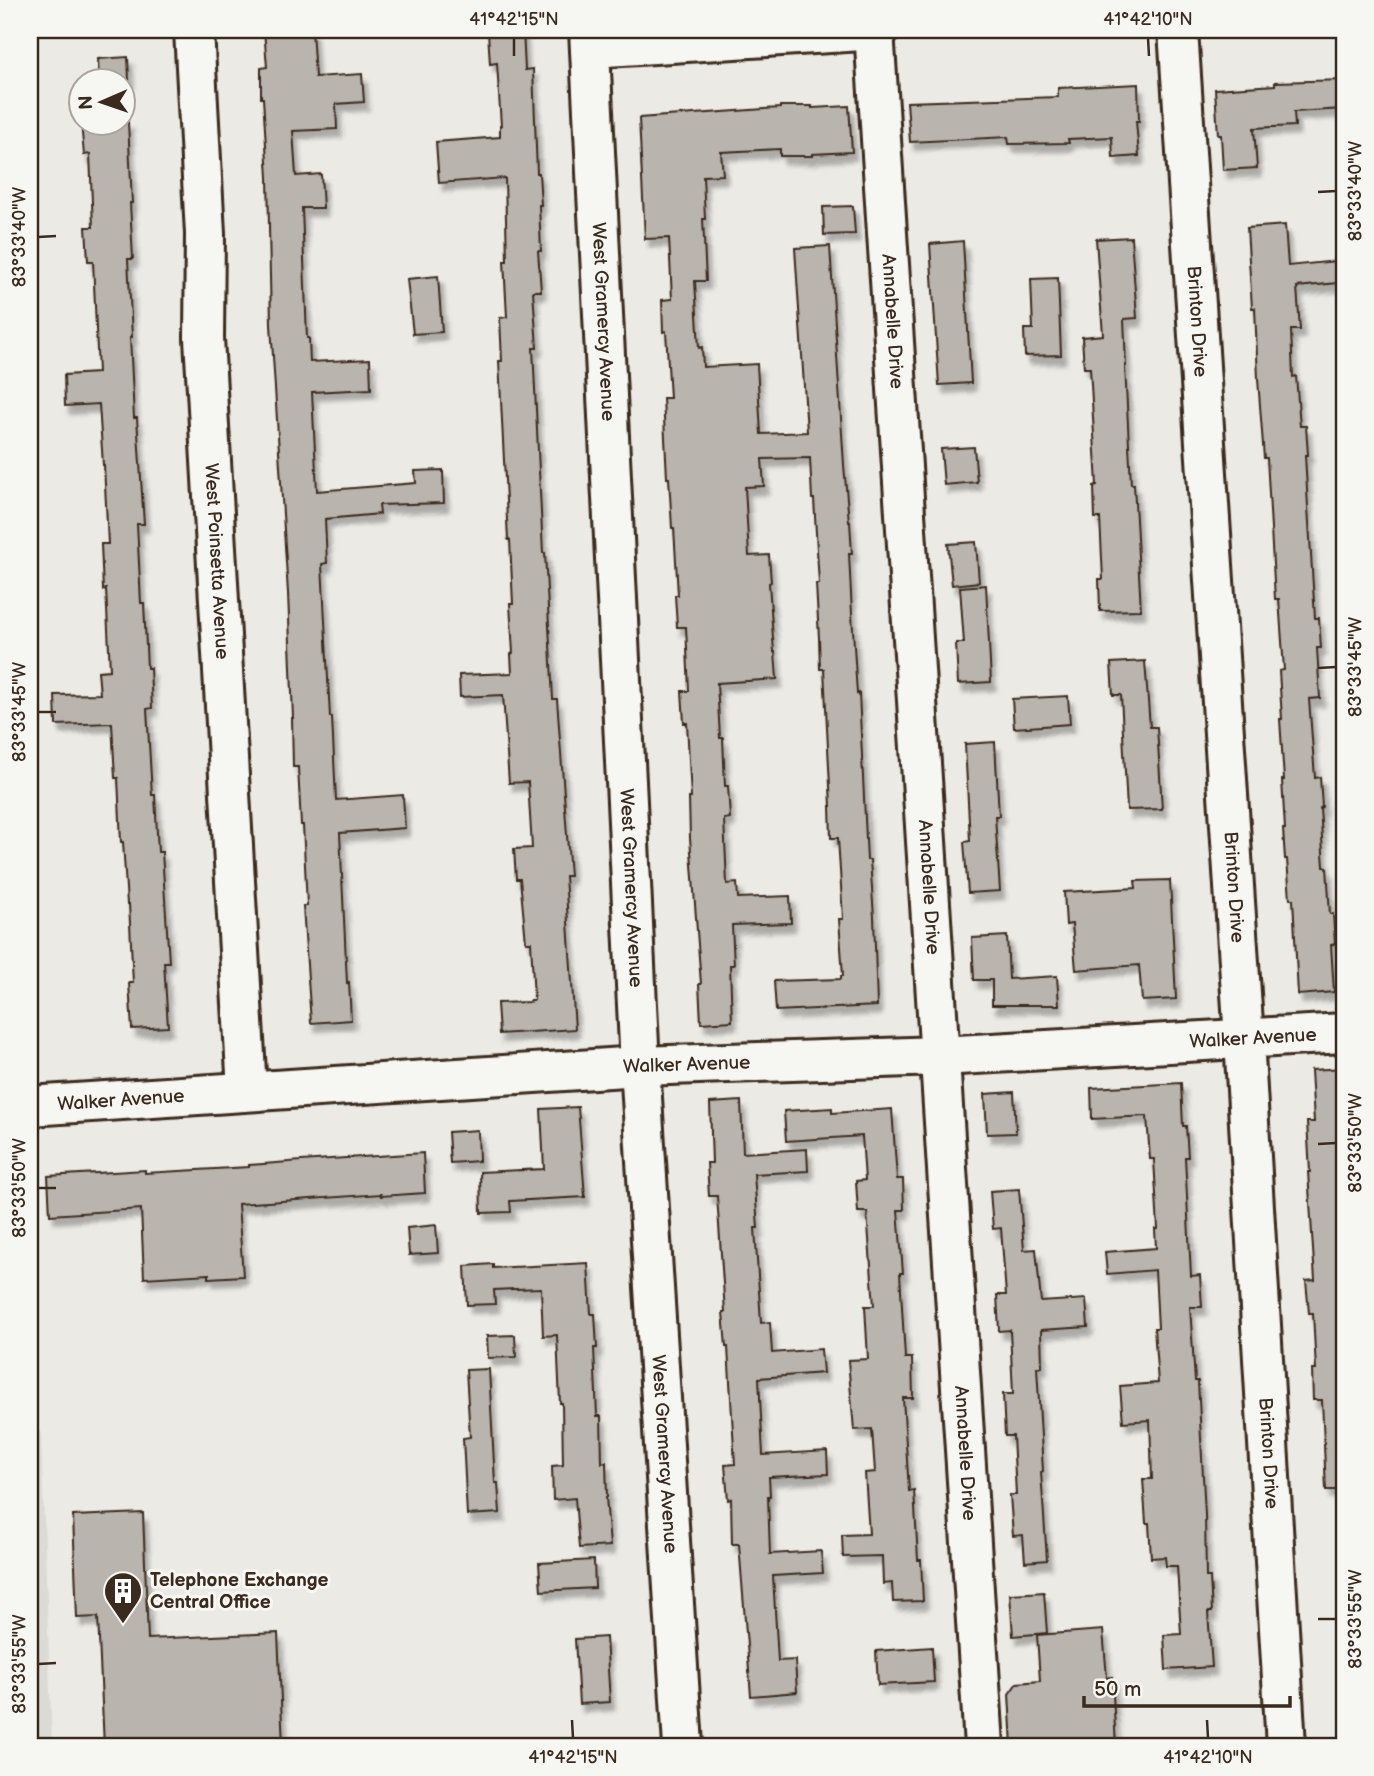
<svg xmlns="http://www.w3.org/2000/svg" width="1374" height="1776" font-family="'Balsamiq Sans',sans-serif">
  <defs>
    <filter id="shadow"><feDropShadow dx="4.5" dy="8" stdDeviation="2" flood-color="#0004"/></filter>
  </defs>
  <rect width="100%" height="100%" fill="#ebeae5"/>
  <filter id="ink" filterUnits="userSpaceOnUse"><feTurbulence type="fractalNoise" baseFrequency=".0143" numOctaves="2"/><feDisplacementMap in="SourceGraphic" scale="14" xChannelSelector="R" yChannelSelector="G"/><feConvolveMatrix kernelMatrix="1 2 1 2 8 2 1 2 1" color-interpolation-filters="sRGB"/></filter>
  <g filter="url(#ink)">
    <path fill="#dcdad4" d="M30,1431h11l11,315h-22z"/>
    <g fill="#bab4ae" stroke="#3b2a1e" stroke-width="2" filter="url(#shadow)">
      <path d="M264,30h48l3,47 47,-3 2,28 -28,2 1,25 -44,2 3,45 25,-2 2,34h-21l5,130h2l1,24 60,-3 1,30 -59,3 5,99 99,-8 -1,-12 28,-1 1,33 -65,2 1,9 -55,5 2,44 -5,1 8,153h2l4,83 67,-5 2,33 -65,5 7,150 2,-1 2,38 -40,3 -8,-117h4l-4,-81h-2l-3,-58h-5l-1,-49h1l-5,-125 -17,-268 -3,-148 -5,-79h-2v-30l6,-1z"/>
      <path d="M523,30l2,40 8,-1 4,104h2l2,32h-2l2,46h-3l3,40h-8l4,57h-4l10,205h2l8,146h4l13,177h-5l10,153 -76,5 -2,-31 33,-1v-2h4l-3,-58h-5l-6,-63h-4l-2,-30 18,-1 -4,-66 -19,1 -6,-88 -43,2 -1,-22 53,-2 -1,-19 2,-1 -3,-49h3l-3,-64h-2l-9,-179h3l-2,-43 7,-1 -3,-56h3l-2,-83 -66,5 -3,-41 64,-5v-11h1l-4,-63 -7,1 -2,-32z"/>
      <path d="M128,57l1,23h-30l-1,-21z"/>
      <path d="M1344,80v29l-50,3 1,14 -41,2 3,40 -34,2 -2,-35h-3l-3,-46 60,-4v-3z"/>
      <path d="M1138,84l1,37h-3l3,35 -26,2 -1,-21 -44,2 1,4 -60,1 -1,-7 -98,5 -3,-40 151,-5v-9z"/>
      <path d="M780,106h32v2l37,-2 3,46 -40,2v2h-32v-7l-59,3 2,23 -20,1 2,43h-2l3,62h-11l4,67 3,-1 1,20 54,-3 4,70 46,-2 -12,-184 35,-2 14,219 5,57h1l2,32h-3l3,60 5,80 2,-1 8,167h3l4,57 3,89 -101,5 -2,-30 67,-2v-3h2l-4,-57h4l-5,-81h-7l-1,-32h1l-7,-137h-4l-1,-31 -3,-54h3l-5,-85h-2l-2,-41 -48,1 2,27 -19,1 4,69 20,-1 2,27 -2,1 5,69h1l2,27 -60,4 3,55h3l2,48h3l2,32 -6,1 3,65 10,-1 1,15 52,-2 1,27 -59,2 2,40h-4l2,56 -31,2 -2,-39h2l-11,-146 -1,-40h2l-4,-75h-3l-2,-32h7l-3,-64h-9l-2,-32h3l-4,-67h-2l-3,-50h-2l-4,-80h7l-4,-67 -3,1 -1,-32 10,-1 -3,-61 -24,1 -6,-121 141,-10z"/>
      <path d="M81,122h47l4,81h-2l3,56h-5l4,78h-2l4,81h3l7,106h-7l4,79h3l3,65h3l2,40 -5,1 5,86h3l3,57h4l7,110h-5l4,65 -36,2 -3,-46h4l-4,-79h-2l-4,-62h-2l-3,-64h-3l-3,-55 -56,2 -1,-30 45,-1 -2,-23 12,-1 -4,-81 -3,1 -2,-46h7l-4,-79h-1l-4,-61 -34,2 -1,-31 34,-2 -5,-112h-5l-2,-34h7l-3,-73 -6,1z"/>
      <path d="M853,206l2,28 -31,1 -1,-28z"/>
      <path d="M1285,225l3,41 48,-5 2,22 -41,4 3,43h-9l2,47 3,-1 4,50h6l2,29h-3l3,52 7,111h4l2,30h-4l3,50 -11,1 6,79 5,-1 2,30 -2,1 4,59h3l3,47h3l2,30 -4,1 3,47 -36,3 -5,-96h-3l-3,-40h-2l-2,-30h2l-3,-49h2l-4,-61h2l-3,-48 5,-1 -5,-71h-4l-8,-141h-3l-6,-79 -3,-71h-3l-5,-80z"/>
      <path d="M1131,237l6,81 -13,1 2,47h-1l6,118h3l7,126 -41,1 -1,-32h4l-3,-61h-5l-1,-32 3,-1 -7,-117h-6l-2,-31 21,-2 -7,-96z"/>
      <path d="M963,241l8,142 -32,2 -9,-141z"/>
      <path d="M438,276l4,56 -29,2 -6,-55z"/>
      <path d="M1058,278l3,77 -36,1 -1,-27h9l-2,-50z"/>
      <path d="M974,447l3,35 -33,3 -3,-36z"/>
      <path d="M976,542l3,40 -27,3 -4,-41z"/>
      <path d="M986,585l5,97 -33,2 -2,-41h8l-4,-56z"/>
      <path d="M1145,661l5,66h7l5,82 -35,1 -6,-115h-8l-2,-32z"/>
      <path d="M1068,696l2,28 -56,4 -2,-29z"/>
      <path d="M995,742l4,74h-4l5,75 -32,2 -4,-51 6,-1 -5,-97z"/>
      <path d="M1170,880l6,119 -34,2 -3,-36 -63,5 -4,-46 -6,1 -2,-33 72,-4 -1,-7z"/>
      <path d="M1007,936l2,43 48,-3 2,29h-67v-25h-18l-2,-42z"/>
      <path d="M1344,1068v39h-6l3,63h3v320h-18l-4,-90h-9l-1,-30h4l-3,-57h-4l-3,-32 9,-1 -7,-108h2l-3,-50h7l-3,-52z"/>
      <path d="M1181,1083l2,43h3l2,31h-3l6,119 9,-1 2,32h-12l5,74h3l7,134 1,62h4l2,35h-4l4,55 -46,3 -2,-35 17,-1 -4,-68h-11l-1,-9 -14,1 -2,-35h-3l-3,-44h9l-2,-59 -27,2 -3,-36 38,-3 -4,-55h4l-3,-58 -48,4 -2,-22 51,-4 -1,-19h3l-4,-70h-4l-3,-43 -55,3 -1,-31z"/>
      <path d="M1014,1092l2,41 -29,1 -2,-40z"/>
      <path d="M741,1101l2,52 64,-4 1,22 -54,3 4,54h-3l6,95 9,-1 2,31 49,-4 2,24 -64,5 4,77 64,-4 1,23 -59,3 1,19h-2l2,58 51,-3 2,22 -50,3 5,85 17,-1 2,32 -46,4 -12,-152h-7l-1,-45 -3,1 -3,-35 10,-1 -3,-48 -4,-69h-2l-3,-35h2l-8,-116h-8l-2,-33h5l-2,-60z"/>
      <path d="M578,1107l7,90 -75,4 1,11 -30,1 -1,-41 64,-3 -3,-60z"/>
      <path d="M832,1108v5l60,-4 5,70h6l1,31h-6l5,63h-3l5,85h7l1,40h-10l6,93 5,-1 4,70h3l2,41 -30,1 -1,-19 -9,1 -1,-28 -39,1 -1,-22 27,-1 -4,-61 10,-1 -3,-43 -18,1 -6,-70 20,-1 -3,-53h9l-7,-94h-9l-2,-31 9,-1 -3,-44 -76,5 -2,-30z"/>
      <path d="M478,1130l1,31 -29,2 -2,-31z"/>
      <path d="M423,1153l2,40 -44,3v-2l-143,10 5,72 -34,2v-4l-65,4 -3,-69 -91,6 -2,-39 97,-6v3l104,-6v-2l66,-5z"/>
      <path d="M1019,1189l5,61 12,-1 5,53 45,-3 2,28 -47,3 1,37h-5l6,104 -2,1 6,88 -22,2 -2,-27 -10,1 -3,-41h6l-3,-59h-8l-2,-42h10l-3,-64 -11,1 -2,-36h9l-5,-67 -8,1 -3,-38z"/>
      <path d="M436,1225l2,28 -29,2 -2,-27z"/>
      <path d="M588,1263l3,51h4l2,34h-3l3,68h4l1,47 4,-1 1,35h-1l4,49 -31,2 -4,-50 -22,2 -1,-34 11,-1 -1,-62h-2l-3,-68 -14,1 -2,-48 -47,2 1,14 -28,1 -2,-39 28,-2v4z"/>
      <path d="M515,1335l1,22 -28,1 -1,-22z"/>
      <path d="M489,1369l6,114h3l2,30 -33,2 -4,-77 7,-1 -4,-67z"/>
      <path d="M143,1513l5,126 130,-6 5,113h-179l-6,-129 -21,1 -4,-102z"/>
      <path d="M594,1560l1,28 -54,3 -2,-28z"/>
      <path d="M1044,1592l3,41 -34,3 -3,-42z"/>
      <path d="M1103,1630l4,48 5,-1 4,69h-104l-3,-52 8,-11 23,-2 -3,-46z"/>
      <path d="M606,1637l4,65 -31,2 -4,-65z"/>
      <path d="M932,1647l2,35 -56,3 -2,-34z"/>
    </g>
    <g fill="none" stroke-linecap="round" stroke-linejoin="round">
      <defs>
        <g id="minor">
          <path id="s1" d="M194,30l11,204 -1,104 43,753"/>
          <path id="s2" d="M589,30l51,1036 43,680"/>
          <path id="s3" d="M874,30l110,1716"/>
          <path id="s4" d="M1178,30l66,1009 42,707"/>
          <path d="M590,48l289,-18"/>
          <path id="s5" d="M30,1106l610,-40 300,-10 404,-23"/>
        </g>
      </defs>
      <use href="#minor" stroke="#3b2a1e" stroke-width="44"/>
      <use href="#minor" stroke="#f6f6f2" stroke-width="38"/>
    </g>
  </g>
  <path fill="none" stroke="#3b2a1e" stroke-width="2.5" d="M514,38v18M1148,38l1,18M1318,192l18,-1M38,237l18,-1M1318,668l18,-1M38,712h18M1318,1144l18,-1M38,1188h18M1318,1619h18M38,1664l18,-1M572,1720l1,18M1207,1720l1,18"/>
  <defs>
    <symbol id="building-pin" viewBox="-11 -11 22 30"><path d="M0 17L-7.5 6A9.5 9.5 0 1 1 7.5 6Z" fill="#3b2a1e" stroke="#f6f6f2"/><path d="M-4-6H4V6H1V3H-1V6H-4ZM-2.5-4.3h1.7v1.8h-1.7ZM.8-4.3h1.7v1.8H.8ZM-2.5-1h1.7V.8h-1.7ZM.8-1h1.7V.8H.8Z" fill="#fff"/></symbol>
  </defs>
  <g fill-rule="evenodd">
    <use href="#building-pin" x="101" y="1569" width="44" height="60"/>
  </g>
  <g text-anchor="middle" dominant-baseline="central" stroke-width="6" stroke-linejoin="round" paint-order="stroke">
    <g font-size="19" fill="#3b2a1e" stroke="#f6f6f2">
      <text stroke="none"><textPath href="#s2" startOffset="292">West Gramercy Avenue</textPath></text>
      <text stroke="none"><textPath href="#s3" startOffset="292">Annabelle Drive</textPath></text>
      <text stroke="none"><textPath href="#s4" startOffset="292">Brinton Drive</textPath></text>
      <text stroke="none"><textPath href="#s1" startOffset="532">West Poinsetta Avenue</textPath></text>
      <text stroke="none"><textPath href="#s2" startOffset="859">West Gramercy Avenue</textPath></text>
      <text stroke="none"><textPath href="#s3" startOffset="859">Annabelle Drive</textPath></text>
      <text stroke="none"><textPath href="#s4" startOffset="859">Brinton Drive</textPath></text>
      <text stroke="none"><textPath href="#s5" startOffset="1225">Walker Avenue</textPath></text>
      <text stroke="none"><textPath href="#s5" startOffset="658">Walker Avenue</textPath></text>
      <text stroke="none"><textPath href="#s5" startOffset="91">Walker Avenue</textPath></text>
      <text stroke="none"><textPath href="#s2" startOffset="1426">West Gramercy Avenue</textPath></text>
      <text stroke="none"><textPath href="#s3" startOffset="1426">Annabelle Drive</textPath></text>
      <text stroke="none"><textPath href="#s4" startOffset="1426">Brinton Drive</textPath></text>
    </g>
    <g font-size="19" font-weight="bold" fill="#3b2a1e" stroke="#f6f6f2" text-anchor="start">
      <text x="150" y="1580">Telephone Exchange<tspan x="150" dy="22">Central Office</tspan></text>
    </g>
  </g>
  <rect width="1374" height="1776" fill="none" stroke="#f6f6f2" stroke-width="77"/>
  <g transform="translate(102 102) rotate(268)"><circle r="33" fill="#f6f6f2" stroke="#aba49d" stroke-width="2"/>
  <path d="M0-5L12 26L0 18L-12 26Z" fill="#3b2a1e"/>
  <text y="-10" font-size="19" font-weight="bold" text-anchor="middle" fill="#3b2a1e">N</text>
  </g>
  <path d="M1084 1696v10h206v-10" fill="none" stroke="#3b2a1e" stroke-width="3.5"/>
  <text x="1094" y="1696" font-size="21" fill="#3b2a1e" stroke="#f6f6f2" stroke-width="5" paint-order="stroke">50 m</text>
  <rect x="38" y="38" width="1298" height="1700" fill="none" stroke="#3b2a1e" stroke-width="2.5"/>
  <g font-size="18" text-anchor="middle" fill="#3b2a1e">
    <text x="514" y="25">41°42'15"N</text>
    <text x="1148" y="25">41°42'10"N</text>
    <text transform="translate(1355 191) rotate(-90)" y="6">83°33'40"W</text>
    <text transform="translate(19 237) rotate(-90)" y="6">83°33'40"W</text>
    <text transform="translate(1355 667) rotate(-90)" y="6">83°33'45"W</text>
    <text transform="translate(19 712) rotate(-90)" y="6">83°33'45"W</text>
    <text transform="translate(1355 1143) rotate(-90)" y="6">83°33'50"W</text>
    <text transform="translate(19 1188) rotate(-90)" y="6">83°33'50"W</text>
    <text transform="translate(1355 1619) rotate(-90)" y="6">83°33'55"W</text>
    <text transform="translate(19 1664) rotate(-90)" y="6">83°33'55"W</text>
    <text x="573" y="1763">41°42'15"N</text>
    <text x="1208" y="1763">41°42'10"N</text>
  </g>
</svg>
